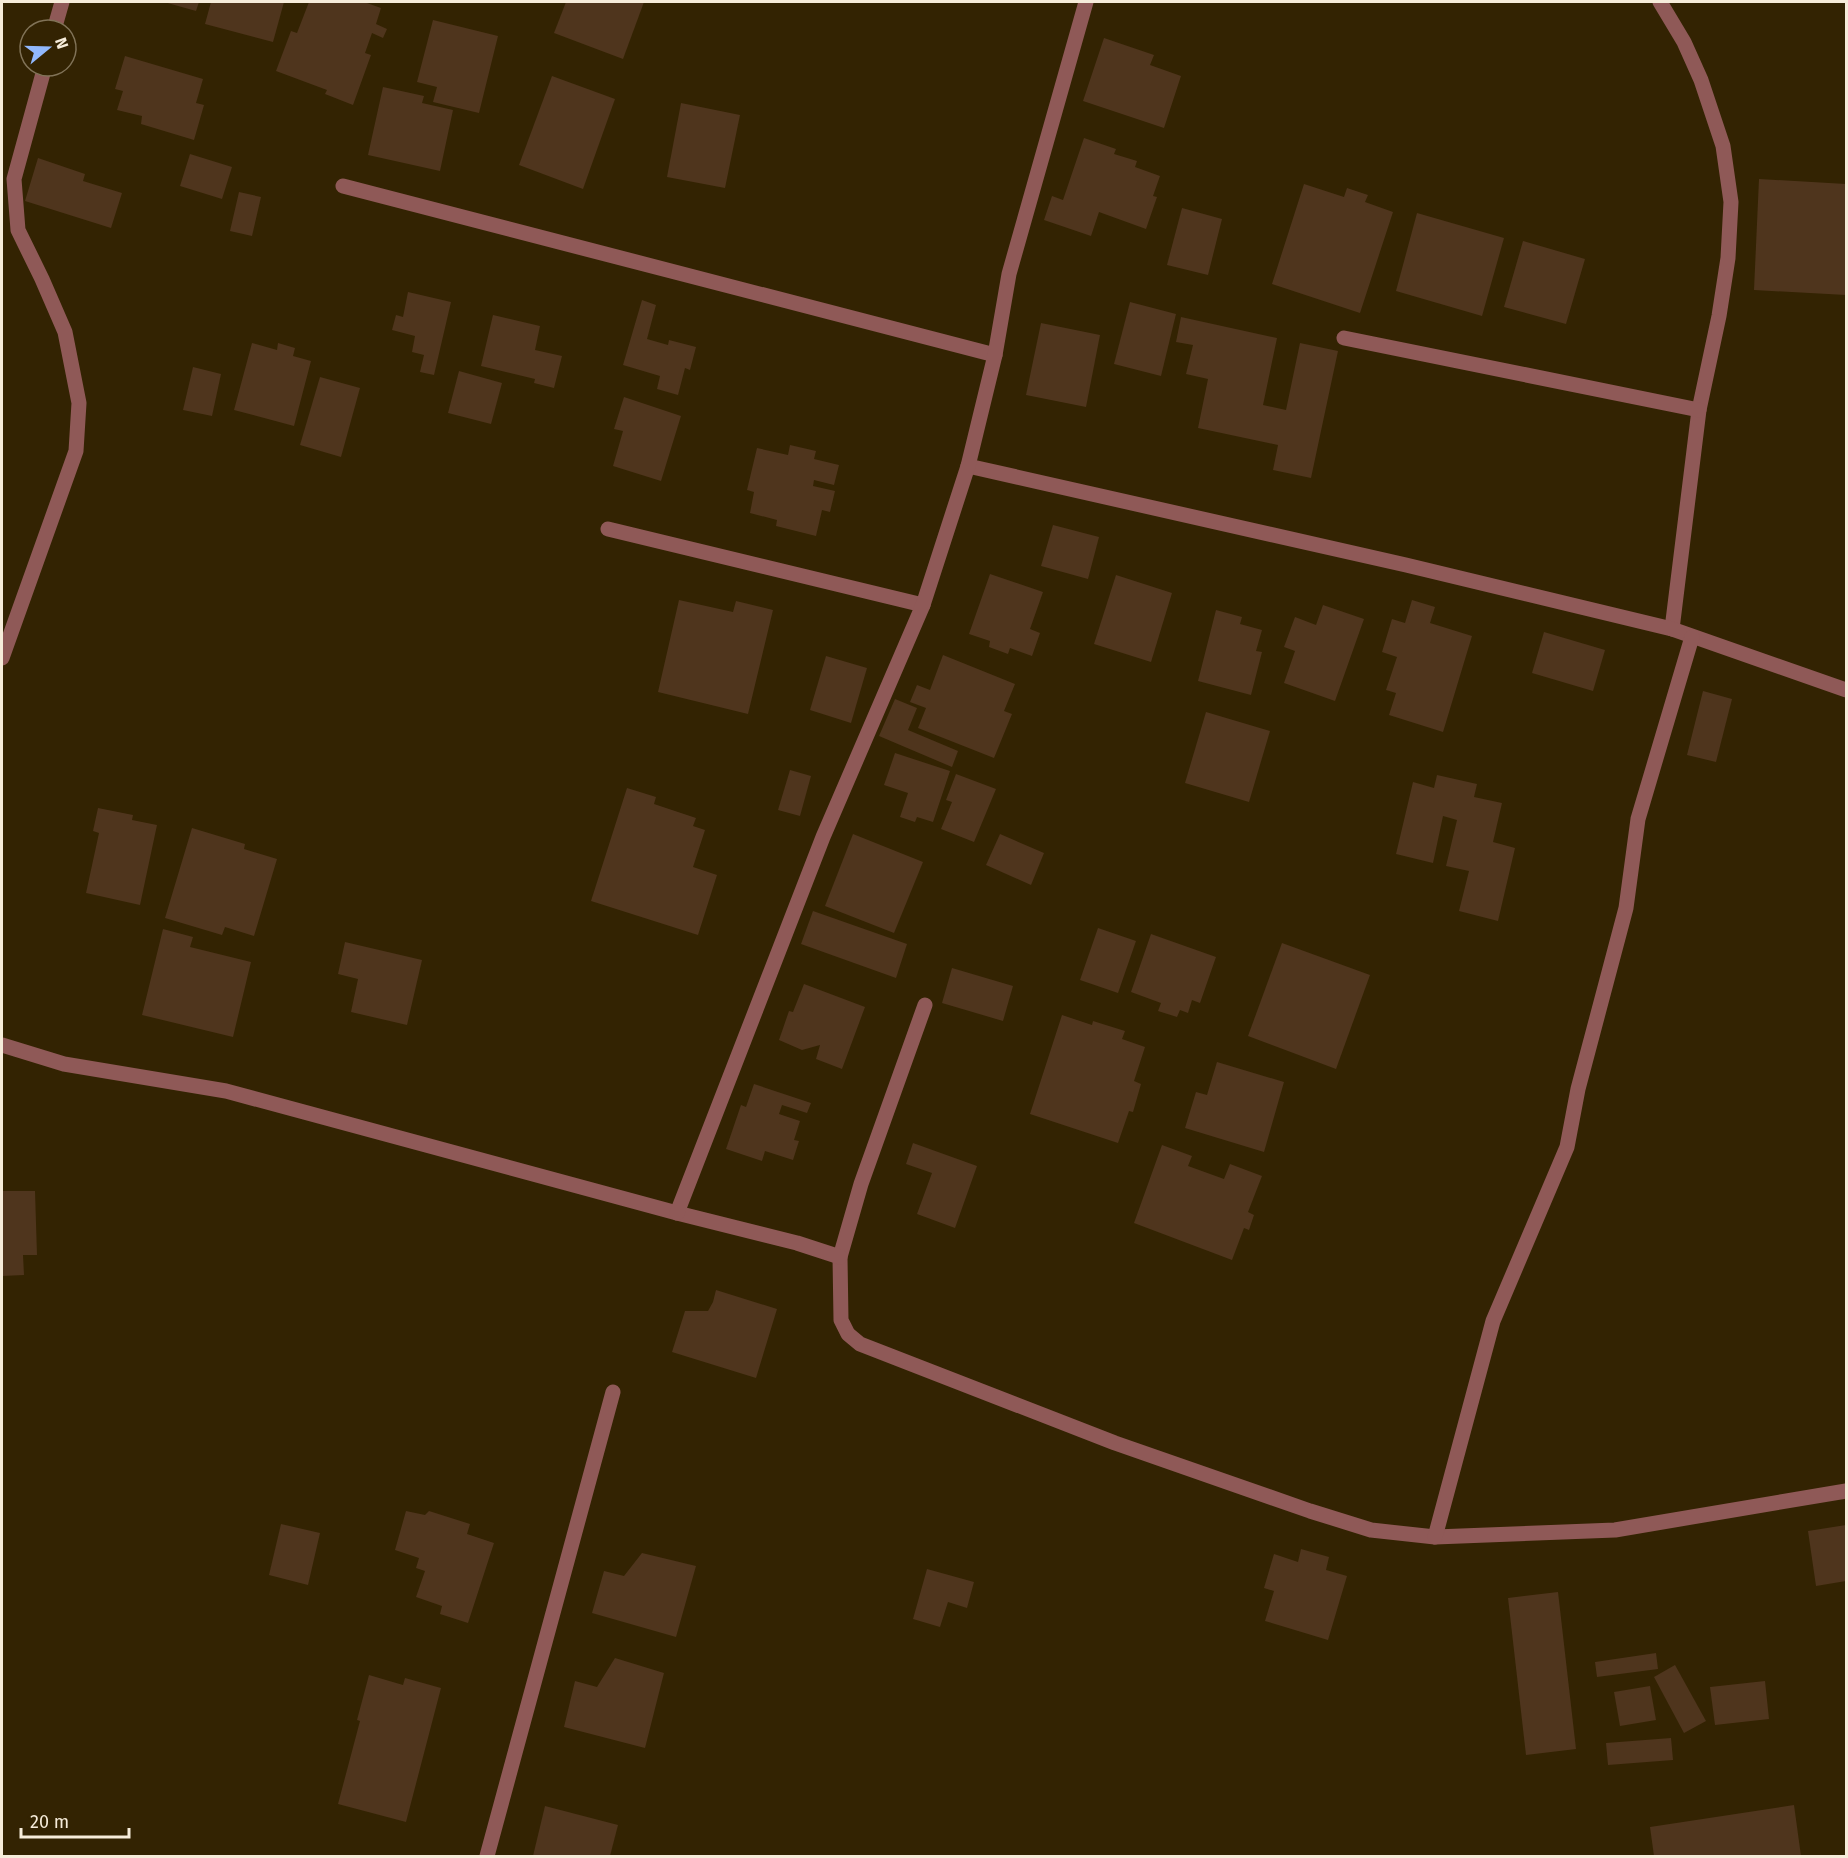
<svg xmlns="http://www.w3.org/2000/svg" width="1848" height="1858" font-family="'Fira Sans',sans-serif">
  <rect width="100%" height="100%" fill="#332302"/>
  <g fill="#4f351d">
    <path d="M164,2h35l-3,9z"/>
    <path d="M211,2h73l-11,40 -68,-18z"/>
    <path d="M309,2h55l17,6 -5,16 11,5 -4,9 -11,-5 -7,20 6,2 -18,50 -28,-11 2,-4 -51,-19 15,-40 6,2z"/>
    <path d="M566,2h78l-21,57 -69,-26z"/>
    <path d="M433,20l65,16 -19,77 -46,-11 4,-15 -20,-5z"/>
    <path d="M1104,38l50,17 -4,10 31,11 -17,52 -81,-27z"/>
    <path d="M125,56l78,23 -7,24 8,2 -10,35 -53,-16 1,-8 -25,-6 6,-19 -8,-2z"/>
    <path d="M552,76l63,23 -32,90 -64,-24z"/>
    <path d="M383,87l41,9 -2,7 31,7 -13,61 -72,-16z"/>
    <path d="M681,103l59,12 -15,73 -58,-11z"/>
    <path d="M1084,138l32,11 -2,5 23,7 -2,6 25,9 -7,20 4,1 -11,32 -47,-17 -8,24 -47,-16 8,-24 11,4z"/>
    <path d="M190,154l42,13 -10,32 -42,-13z"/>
    <path d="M38,158l47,16 -2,7 39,12 -11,35 -86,-27z"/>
    <path d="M1759,179l87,5v111l-92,-5z"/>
    <path d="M1304,184l40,13 3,-9 21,7 -3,7 28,10 -33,101 -88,-29z"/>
    <path d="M239,192l22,5 -9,39 -22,-5z"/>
    <path d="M1182,208l40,11 -14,56 -41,-10z"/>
    <path d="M1417,213l87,25 -22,78 -86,-25z"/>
    <path d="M1523,241l62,18 -19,65 -62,-17z"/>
    <path d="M408,292l43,10 -17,73 -14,-3 4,-17 -12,-3 3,-16 -23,-6 4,-15 7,2z"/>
    <path d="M642,300l14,5 -9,34 21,6 1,-5 27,7 -6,23 -5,-2 -7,27 -21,-6 3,-13 -37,-11z"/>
    <path d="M1130,302l46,12 -15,62 -47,-12z"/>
    <path d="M493,315l47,11 -5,24 27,6 -8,32 -20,-5 1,-4 -54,-13z"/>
    <path d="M1181,317l96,21 -14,67 23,5 14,-67 38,8 -27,127 -38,-8 5,-25 -80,-17 10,-49 -22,-5 7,-29 -17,-3z"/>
    <path d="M1041,323l59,12 -14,72 -60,-12z"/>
    <path d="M252,343l25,7 1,-7 17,5 -2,8 18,5 -17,65 -60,-16z"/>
    <path d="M193,367l28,7 -9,42 -29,-6z"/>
    <path d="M459,371l43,12 -11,41 -43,-11z"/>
    <path d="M320,377l40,11 -19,69 -41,-12z"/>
    <path d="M624,397l57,19 -20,65 -48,-15 10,-35 -9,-2z"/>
    <path d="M790,445l26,6 -2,8 25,6 -5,20 -20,-5 -1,6 22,5 -5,21 -8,-2 -6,26 -40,-10 1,-6 -27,-7 4,-21 -7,-2 10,-42 31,7z"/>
    <path d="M1053,525l46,12 -11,42 -47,-13z"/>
    <path d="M990,574l53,18 -13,37 10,4 -8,23 -22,-8 -2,6 -19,-7 1,-6 -21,-7z"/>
    <path d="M1116,575l56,18 -21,69 -57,-18z"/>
    <path d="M679,600l54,12 3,-11 37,9 -25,104 -90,-22z"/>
    <path d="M1412,600l23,7 -5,16 42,13 -29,96 -54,-17 7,-22 -10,-3 11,-33 -15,-5 10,-33 13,4z"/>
    <path d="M1323,605l41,14 -29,82 -51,-18 11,-32 -11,-4 11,-30 21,8z"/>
    <path d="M1216,610l26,7 -2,7 22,6 -6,21 6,1 -11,43 -53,-14z"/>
    <path d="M1544,632l61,18 -12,41 -61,-18z"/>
    <path d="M943,655l72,29 -11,27 8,3 -18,44 -76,-30 8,-20 -16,-6 7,-17 13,5z"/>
    <path d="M826,656l41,12 -16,55 -41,-13z"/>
    <path d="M1703,691l29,8 -16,63 -29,-7z"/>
    <path d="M895,699l22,9 -9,22 50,21 -6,16 -73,-31z"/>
    <path d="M1206,712l64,19 -21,71 -64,-19z"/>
    <path d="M895,753l55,18 -17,51 -16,-5 -2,5 -15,-5 8,-24 -24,-8z"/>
    <path d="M790,770l21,6 -11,40 -22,-6z"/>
    <path d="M956,774l40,15 -22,53 -33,-13 11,-27 -6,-2z"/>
    <path d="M1437,775l40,9 -3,13 28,6 -9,39 22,6 -17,73 -39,-10 10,-40 -23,-5 11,-46 -14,-4 -10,47 -37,-9 17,-72 21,6z"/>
    <path d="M627,788l29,9 -2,7 42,14 -3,8 12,4 -12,37 24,8 -19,60 -107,-34z"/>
    <path d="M98,808l35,7 -1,5 25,5 -17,80 -54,-12 13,-60 -6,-2z"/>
    <path d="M192,828l53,16 -1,5 33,10 -23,77 -29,-9 -3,8 -57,-17z"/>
    <path d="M853,834l70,28 -29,71 -69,-27z"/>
    <path d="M1000,834l44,19 -13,32 -45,-20z"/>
    <path d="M813,911l94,33 -11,34 -95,-34z"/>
    <path d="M1098,928l38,13 -18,52 -38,-13z"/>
    <path d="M163,929l30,8 -3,10 61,15 -18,75 -91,-22z"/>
    <path d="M1151,934l65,23 -16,46 -8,-3 -4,13 -8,-3 -3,7 -19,-6 3,-8 -30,-11z"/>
    <path d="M345,942l77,18 -15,65 -56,-13 7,-33 -20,-5z"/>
    <path d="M1282,943l88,32 -34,94 -88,-33z"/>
    <path d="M952,968l61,18 -10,35 -61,-18z"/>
    <path d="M804,984l61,23 -23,62 -26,-10 4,-14 -18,5 -23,-10 10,-29 4,1z"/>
    <path d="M1062,1015l30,10 1,-4 32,10 -3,8 23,8 -11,34 7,3 -8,28 -4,-1 -11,32 -88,-29z"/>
    <path d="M1217,1062l67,20 -20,70 -79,-24 11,-36 11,3z"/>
    <path d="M754,1084l57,19 -4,10 -25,-8 -3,9 21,7 -6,19 5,1 -6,19 -28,-9 -3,10 -36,-12 15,-44 5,2z"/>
    <path d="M913,1143l64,23 -22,62 -38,-14 15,-41 -26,-9z"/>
    <path d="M1162,1145l30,11 -4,10 36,13 6,-15 32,12 -14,36 6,3 -5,15 -5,-2 -12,32 -98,-37z"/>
    <path d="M2,1191h33l2,64h-14l1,20 -22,1z"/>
    <path d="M716,1290l61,19 -21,69 -84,-26 13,-41h23l5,-9z"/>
    <path d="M406,1511l19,4 4,-4 41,13 -3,10 27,9 -26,80 -28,-9 2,-8 -26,-9 9,-26 -9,-3 3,-10 -24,-8z"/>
    <path d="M281,1524l39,9 -12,52 -39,-10z"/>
    <path d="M1846,1525v56l-30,5 -8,-55z"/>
    <path d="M1301,1549l28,8 -3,13 21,6 -19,64 -63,-19 9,-30 -10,-3 10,-34 24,8z"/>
    <path d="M642,1553l54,13 -20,71 -84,-24 12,-42 20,5z"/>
    <path d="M927,1569l47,13 -7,26 -19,-6 -8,25 -27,-8z"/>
    <path d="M1558,1592l18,157 -50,6 -18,-157z"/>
    <path d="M1656,1653l2,16 -61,8 -2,-15z"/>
    <path d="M615,1658l49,15 -19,75 -81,-21 11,-46 22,6z"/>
    <path d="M1675,1665l31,56 -22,12 -30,-56z"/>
    <path d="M369,1675l34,10 2,-7 36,10 -35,134 -68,-18 22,-83 -3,-1z"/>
    <path d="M1765,1681l4,38 -54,6 -5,-38z"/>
    <path d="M1650,1686l6,34 -36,6 -6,-34z"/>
    <path d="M1671,1738l2,22 -65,5 -2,-22z"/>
    <path d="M1794,1805l7,51h-147l-4,-29z"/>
    <path d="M545,1806l73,19 -8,31h-77z"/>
  </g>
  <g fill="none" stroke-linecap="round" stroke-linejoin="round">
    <g stroke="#8f5957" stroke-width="15">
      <path d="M1660,2l24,40 17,38 22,66 8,56 -3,56 -9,58 -20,94 -27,219"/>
      <path d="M54,30l8,-28"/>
      <path d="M343,186l652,169"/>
      <path d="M1344,338l355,72"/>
      <path d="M968,466l438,99 266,64 174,61"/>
      <path d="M608,529l315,76"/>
      <path d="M2,658l74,-207 3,-48 -14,-71 -23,-53 -24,-49 -4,-51 31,-113"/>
      <path d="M925,1005l-64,179 -21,73 1,63 7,14 12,10 255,99 195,68 61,19 64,7 180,-7 231,-39"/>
      <path d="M2,1045l62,19 162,27 451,122 120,30 43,14"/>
      <path d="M677,1213l146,-376 100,-232 45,-139 27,-111 14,-81 77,-272"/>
      <path d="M1435,1537l58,-216 74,-174 11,-58 48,-181 12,-89 54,-182"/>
      <path d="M487,1856l126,-464"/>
    </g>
  </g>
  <rect width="1848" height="1858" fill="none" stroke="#f6ecda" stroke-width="6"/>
  <g transform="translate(48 48) rotate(71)"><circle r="28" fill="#332302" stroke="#817358" stroke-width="1.5"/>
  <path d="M0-4.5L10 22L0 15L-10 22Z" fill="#91b8fd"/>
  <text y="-9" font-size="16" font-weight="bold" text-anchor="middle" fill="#f6ecda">N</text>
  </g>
  <path d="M21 1828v9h108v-9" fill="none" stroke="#f6ecda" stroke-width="3"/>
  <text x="30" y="1828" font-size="18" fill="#f6ecda" stroke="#332302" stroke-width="4.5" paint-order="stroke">20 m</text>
</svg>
